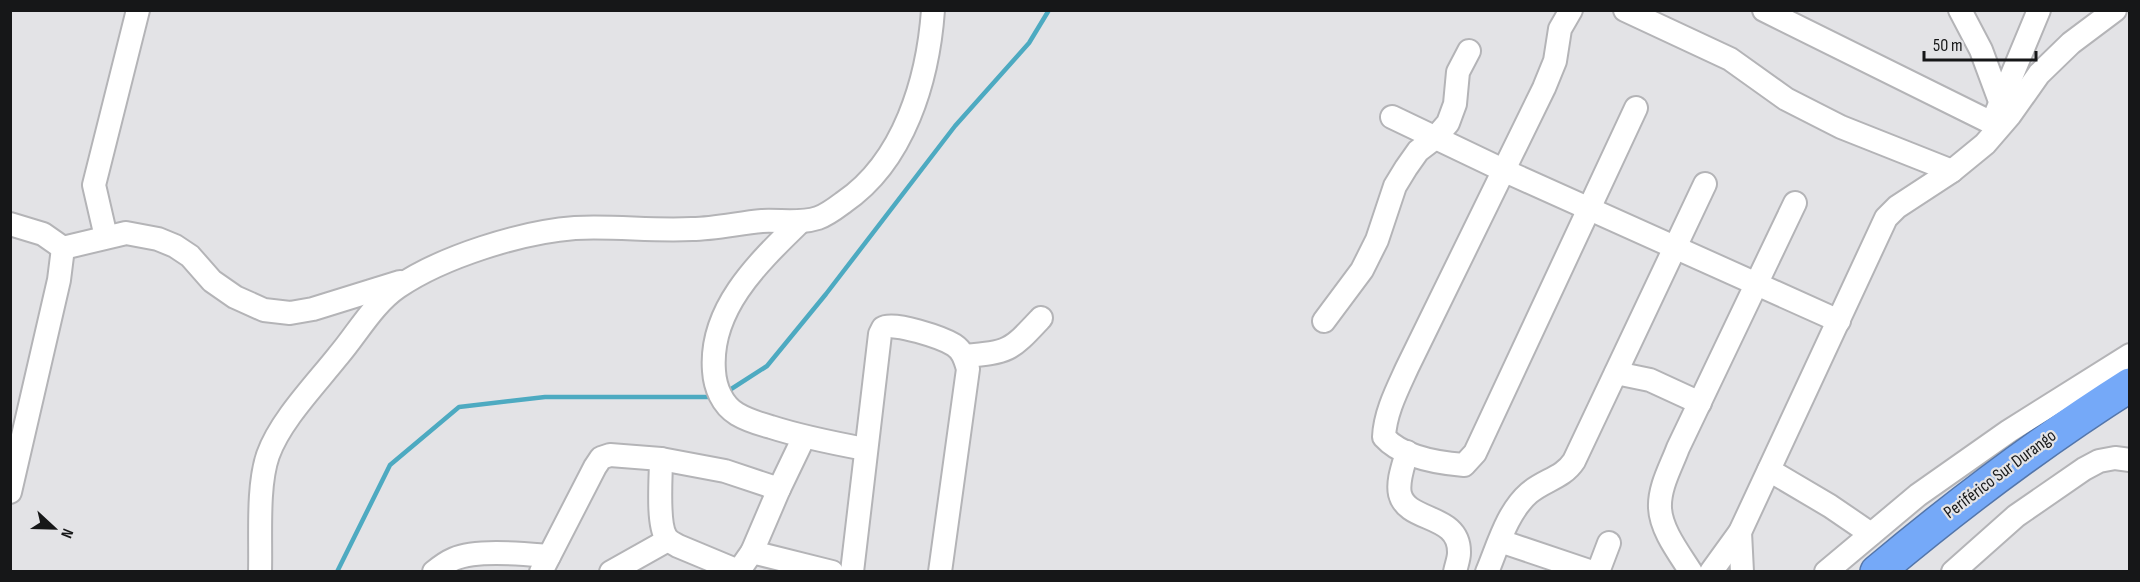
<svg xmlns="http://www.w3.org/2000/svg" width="2140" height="582" font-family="'Sofia Sans Condensed',sans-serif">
  <rect width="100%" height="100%" fill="#e3e3e6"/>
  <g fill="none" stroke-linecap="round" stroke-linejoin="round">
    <g stroke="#4daac1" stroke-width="4.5">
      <path d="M725,393l42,-27 59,-72 129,-168 74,-83 20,-33"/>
      <path d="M337,572l53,-107 69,-58 86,-10h170"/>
    </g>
    <defs>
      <g id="minor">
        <path d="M1571,10l-11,19 -5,32 -11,27 -137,280c-10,22 -22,45 -23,69 18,20 54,26 80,28l11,-12 161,-345"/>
        <path d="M1625,10l105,49 56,40 55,28 111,44"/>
        <path d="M1764,10l228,113"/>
        <path d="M1960,10l21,40 20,54"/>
        <path d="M1392,117l113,54 334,150"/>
        <path d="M1992,123l47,-113"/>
        <path d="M801,221c-41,40 -92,87 -87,150 1,16 8,34 23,43 10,6 23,10 34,13 31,10 62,16 94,22"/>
        <path d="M10,224l33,10 20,14 63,-15 32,6 17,7 15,10 22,25 23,16 29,13 26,3 23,-4 87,-27"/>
        <path d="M106,237l-12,-52 44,-175"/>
        <path d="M1324,321l38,-51 15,-30 18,-54 11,-18 12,-17 17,-13 13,-15 7,-19 3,-32 11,-21"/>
        <path d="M964,356c46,-4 46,-5 77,-38"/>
        <path d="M1616,373l34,7 50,23"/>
        <path d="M1407,452c-3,12 -10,29 -7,42 7,29 60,19 59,59 0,6 -3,13 -4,19"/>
        <path d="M661,459c0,18 -4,64 5,78 3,5 7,6 12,9l60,25"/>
        <path d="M1769,470l61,36 41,28"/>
        <path d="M10,492l49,-212 4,-32"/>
        <path d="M1740,532l2,40"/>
        <path d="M1500,541l92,31"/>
        <path d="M752,552l80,20"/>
        <path d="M260,572c1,-34 -3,-86 8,-117 12,-34 47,-70 70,-99 19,-22 35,-52 60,-69 44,-30 123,-55 177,-59 39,-2 78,3 117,1 23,0 47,-6 70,-8 19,-1 38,3 56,-3 9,-3 18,-10 26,-16 60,-41 84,-122 89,-192"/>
        <path d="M434,572c6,-5 13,-10 20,-13 22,-10 70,-5 95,-3"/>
        <path d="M541,572l54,-105 6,-9 9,-3 51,4 64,12 54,18"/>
        <path d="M611,572l57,-32"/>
        <path d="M738,572l14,-20 27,-63 25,-52"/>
        <path d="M852,572l28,-238 3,-6c10,-7 60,10 71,17 9,6 11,14 14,24l-28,203"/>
        <path d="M1487,572c11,-26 20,-60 42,-79 15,-13 34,-15 45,-32l131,-277"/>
        <path d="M1598,572l11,-29"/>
        <path d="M1691,572c-12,-19 -30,-42 -31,-64 -1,-21 11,-41 18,-60l117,-245"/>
        <path d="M1711,572l29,-40 146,-314 11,-11 55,-36 33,-27 25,-29 29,-41 32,-31 44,-33"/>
        <path d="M1826,572l92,-77 91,-64 121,-76"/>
        <path d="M1953,572l63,-56 68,-47 15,-8 16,-3 15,2"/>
      </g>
      <path id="highway" d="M1877,572c81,-68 163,-130 253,-187"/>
    </defs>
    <use href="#minor" stroke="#b4b4b7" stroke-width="26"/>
    <use href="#highway" stroke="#5476aa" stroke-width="36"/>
    <use href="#minor" stroke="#fff" stroke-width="22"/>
    <use href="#highway" stroke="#75a9f8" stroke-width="33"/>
  </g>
  <g text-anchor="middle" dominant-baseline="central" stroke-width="4.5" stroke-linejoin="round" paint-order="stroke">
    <g font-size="18" fill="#161718" stroke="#e3e3e6">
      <text transform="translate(2000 474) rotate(-37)">Periférico Sur Durango</text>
    </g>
  </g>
  <rect width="2140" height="582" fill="none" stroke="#161718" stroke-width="24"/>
  <g transform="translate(54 528) rotate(112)" stroke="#e3e3e6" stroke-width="4.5" paint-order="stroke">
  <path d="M0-4.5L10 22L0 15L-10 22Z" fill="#161718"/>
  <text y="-9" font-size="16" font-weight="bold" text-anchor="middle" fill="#161718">N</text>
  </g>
  <path d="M1924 51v9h112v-9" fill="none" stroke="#161718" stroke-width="3"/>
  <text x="1933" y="51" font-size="18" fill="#161718" stroke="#e3e3e6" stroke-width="4.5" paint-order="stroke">50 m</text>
</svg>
